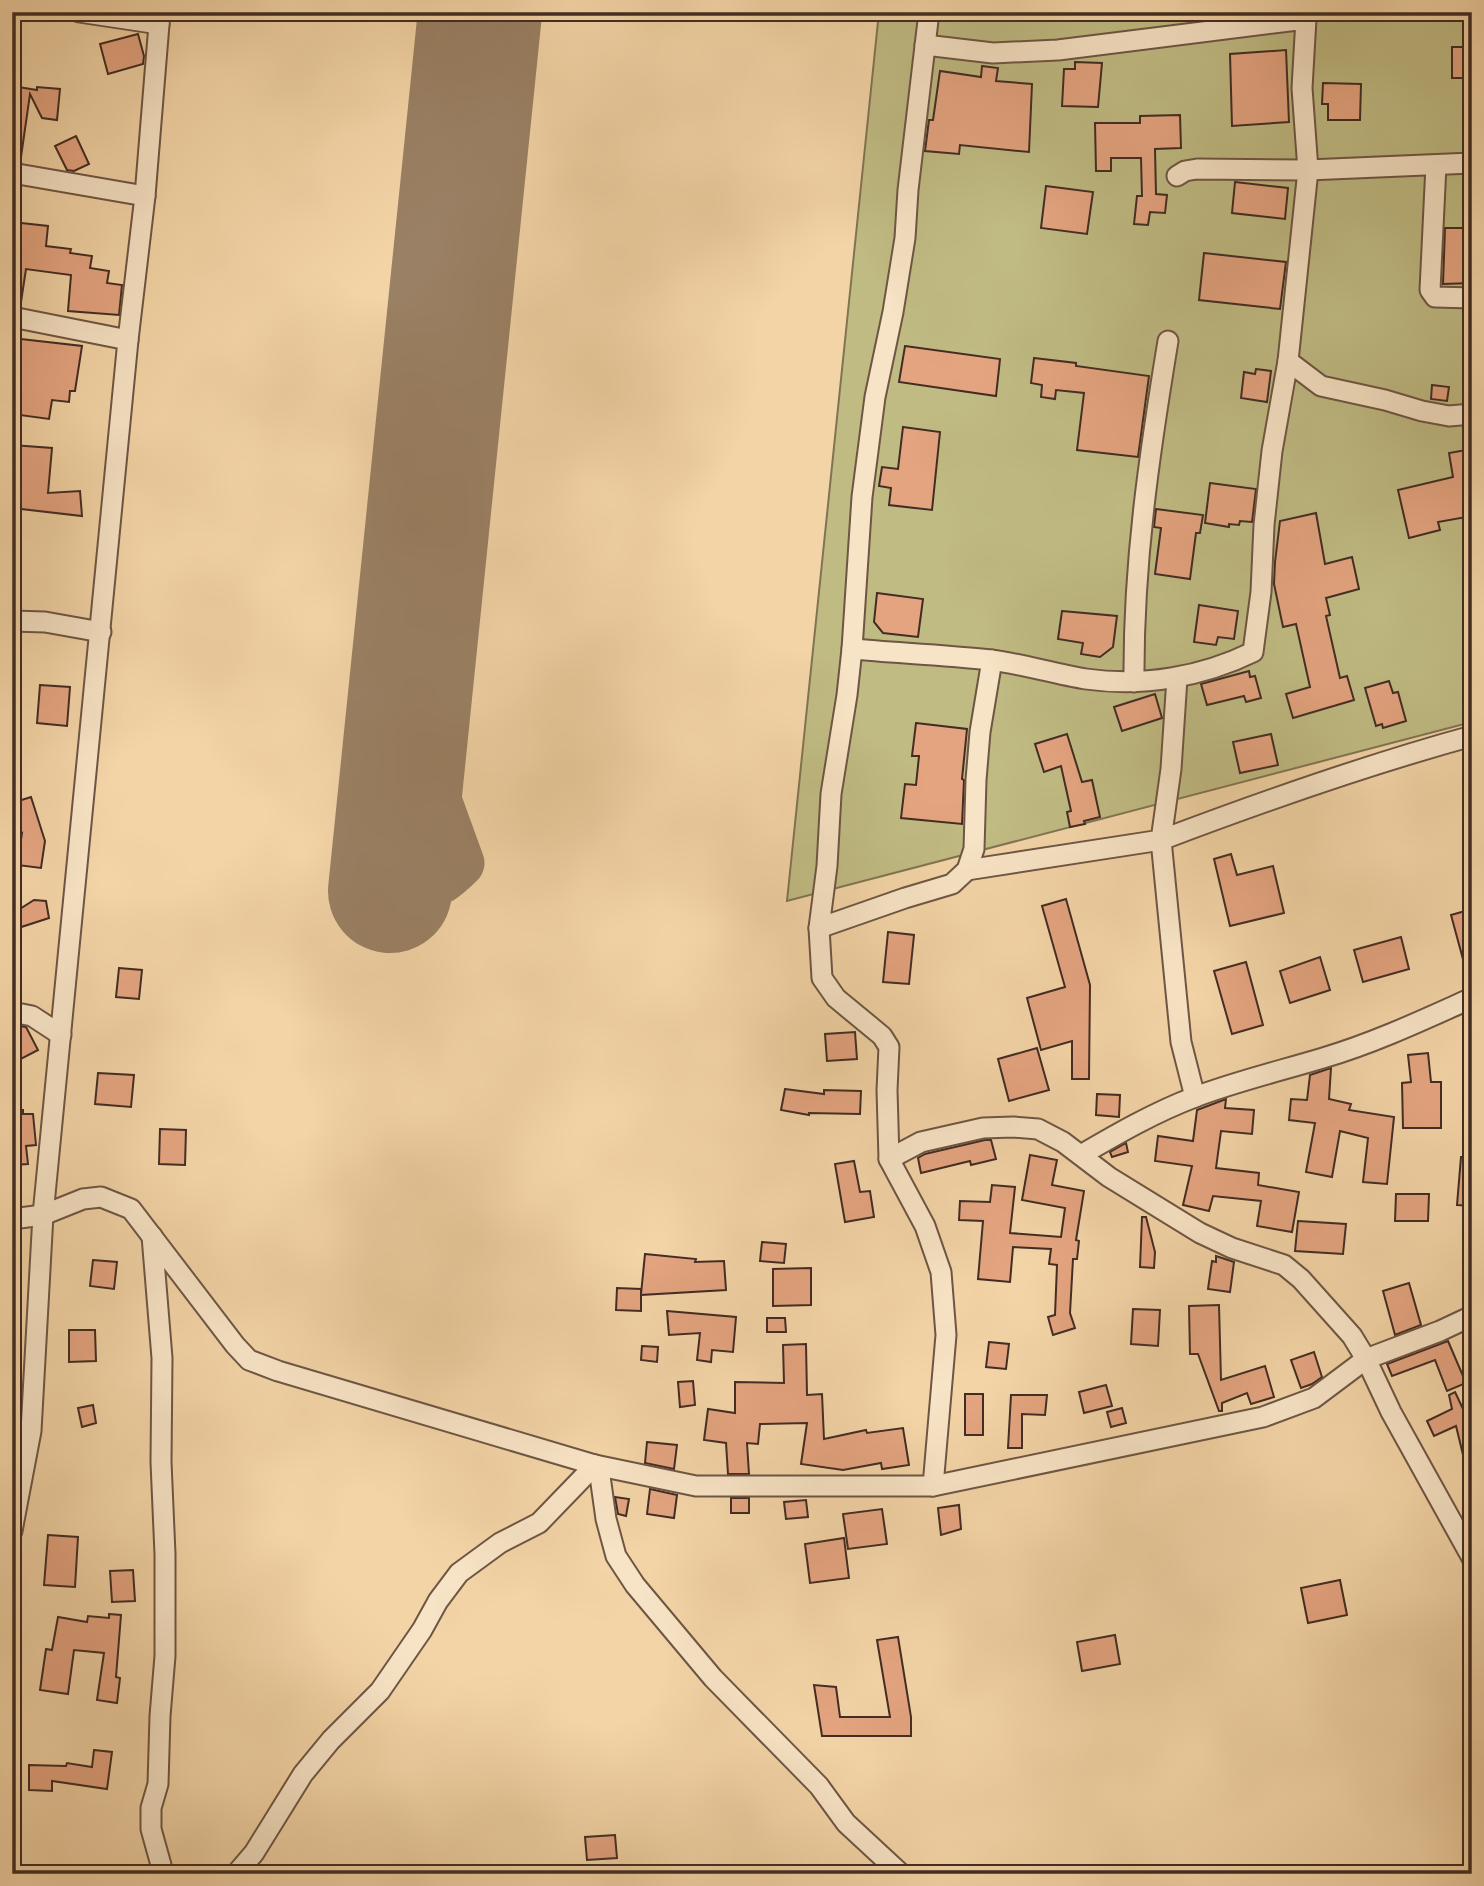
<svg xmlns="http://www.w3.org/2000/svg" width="1484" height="1886" font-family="'Sorts Mill Goudy',serif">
  <rect width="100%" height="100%" fill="#f3d4a6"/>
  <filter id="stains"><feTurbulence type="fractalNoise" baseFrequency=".00286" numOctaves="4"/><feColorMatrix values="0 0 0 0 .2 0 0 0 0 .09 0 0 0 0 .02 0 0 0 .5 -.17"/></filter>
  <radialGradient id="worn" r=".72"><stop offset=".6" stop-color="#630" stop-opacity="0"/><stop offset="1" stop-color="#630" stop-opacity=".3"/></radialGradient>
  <path fill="#c0bb83" stroke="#817453" stroke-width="2" d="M879,12h593v710l-685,179z"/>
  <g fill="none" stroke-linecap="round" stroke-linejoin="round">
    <path stroke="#9a8064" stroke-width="49" d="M402,770c-10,14 -31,39 -34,56 -5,30 20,61 50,61 17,0 31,-13 42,-24l-36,-99 -13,-77"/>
    <path stroke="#9a8064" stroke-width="124" d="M390,891l90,-879"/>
  </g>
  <g fill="#e4a480" stroke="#422c23" stroke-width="2">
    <path d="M138,34l6,22 -1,8 -35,10 -8,-30z"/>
    <rect x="1452" y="47" width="20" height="31"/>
    <path d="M1286,50l3,72 -57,4 -2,-72z"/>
    <path d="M1075,62l27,1 -4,44 -36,-1 2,-37h11z"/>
    <path d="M982,66l16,2 -2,13 36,3 -3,68 -69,-7 -1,9 -34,-3 4,-31h4l7,-49 41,6z"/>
    <path d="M1323,83l38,1 -1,36h-32v-16h-6z"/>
    <path d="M12,86l25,4v-3l23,2 -3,31 -15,-2 -12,-24 -9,63h-9z"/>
    <path d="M1180,115l1,33 -26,1 1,45 11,1 -2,18 -15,-1 -2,13 -14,-1 3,-28h5l-1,-38h-30v13h-15l-1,-48h45v-7z"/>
    <path d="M76,136l13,28 -15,7 -7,-1 -12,-24z"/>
    <path d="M1235,182l53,6 -3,31 -53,-6z"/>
    <path d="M1046,186l47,6 -6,42 -46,-6z"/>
    <path d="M12,222l36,4 -2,20 25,3 -1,4 22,3 -2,12 19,3 -2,12 15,2 -3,30 -51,-4 3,-36 -45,-6 -5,33h-9z"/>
    <path d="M1445,228h27v55l-29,1z"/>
    <path d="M1204,253l82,9 -6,47 -81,-9z"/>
    <path d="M12,338l70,8 -7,45h-5l-1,11 -17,-2 -3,19 -37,-5z"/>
    <path d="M905,346l95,13 -4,37 -97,-14z"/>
    <path d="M1034,358l42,5v3l73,10 -11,81 -61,-7 7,-57 -28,-3 -1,9 -14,-2 1,-12 -11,-2z"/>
    <path d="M1256,369l15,2 -4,31 -26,-4 3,-26 11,2z"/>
    <path d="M1432,385l17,2 -2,14 -16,-2z"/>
    <path d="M903,427l37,5 -8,78 -43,-5 2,-17 -12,-2 3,-19 16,2z"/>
    <path d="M12,445l40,3 -4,45 32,-2 2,25 -69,-8 3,-31h-4z"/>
    <path d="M1472,449v67l-34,6 2,8 -31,8 -11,-48 55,-13 -4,-24z"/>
    <path d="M1210,483l46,6 -4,33 -12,-1 -1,4 -10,-1v3l-24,-4z"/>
    <path d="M1156,509l47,6 -3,18h-4l-6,46 -35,-5 6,-46 -7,-1z"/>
    <path d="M1316,513l9,51 27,-7 7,32 -33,9 4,17 -4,1 14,62 7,-2 7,24 -61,18 -7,-24 24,-7 -14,-63 -13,3 -9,-43 1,-22 5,-41z"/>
    <path d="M877,593l46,6 -5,38 -35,-4 -9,-11z"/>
    <path d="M1199,605l39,6 -4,28 -16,-2 -2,8 -22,-3z"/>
    <path d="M1062,611l55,5 -4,31 -13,10 -19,-3 2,-11 -25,-4z"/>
    <path d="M1249,671l1,6 5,-1 6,22 -15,4 -2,-6 -37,9 -6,-21z"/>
    <path d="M1389,681l4,12 5,-1 8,29 -23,7 -1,-4 -6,2 -11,-38z"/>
    <path d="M40,685l30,2 -3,39 -30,-3z"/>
    <path d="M1155,694l7,24 -40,13 -8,-24z"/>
    <path d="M916,723l51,6 -5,50 2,1 -2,44 -61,-6 4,-34 11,1 3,-29h-7z"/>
    <path d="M1067,734l15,48 10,-2 8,37 -16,4 1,3 -15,3 -3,-15 4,-1 -10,-45 -17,6 -9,-28z"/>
    <path d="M1271,734l7,31 -38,8 -7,-31z"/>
    <path d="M31,797l14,44 -4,27 -24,-3 5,-32 -10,3v-33z"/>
    <path d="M1231,854l6,21 36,-9 11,47 -54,13 -16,-67z"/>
    <path d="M1066,899l24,86 -1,94h-17v-38l-31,9 -14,-52 38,-11 -23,-81z"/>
    <path d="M34,900l12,1 3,17 -37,12v-16z"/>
    <path d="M1472,909v64l-5,1 -16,-59z"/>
    <path d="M888,932l26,3 -5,49 -26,-2z"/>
    <path d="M1401,937l8,32 -46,13 -9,-32z"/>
    <path d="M1320,957l10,33 -40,13 -10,-32z"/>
    <path d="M1246,962l17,63 -31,9 -18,-63z"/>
    <path d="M119,968l23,2 -3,29 -23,-2z"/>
    <path d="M19,1026l7,1 12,23 -21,11 -5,-10v-21z"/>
    <path d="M855,1032l2,27 -30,2 -2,-27z"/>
    <path d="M1037,1048l12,42 -40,11 -11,-42z"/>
    <path d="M1428,1053l3,29h10v46h-38l-1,-45 9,-1 -3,-27z"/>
    <path d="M1331,1068l-2,31 22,5 -2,6 45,7 -7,67 -24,-2 5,-44 -28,-7 -8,46 -26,-5 9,-49 -26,-3 2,-21 16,1 3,-25z"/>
    <path d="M98,1073l36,2 -3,32 -36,-3z"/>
    <path d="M785,1089l39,5v-4l37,1 -1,23 -51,-1v2l-28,-5z"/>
    <path d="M1097,1094l23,1 -1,22 -23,-2z"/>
    <path d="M1226,1099l-1,9 29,2 -2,24 -31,-3 -5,37 43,5 -1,12 41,7 -7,40 -35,-6 4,-25 -48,-5 -4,15 -26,-6 9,-39 -37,-5 3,-25 35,5 4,-31z"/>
    <path d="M12,1110h11v4h10l3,31 -10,1 2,18 -16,1z"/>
    <path d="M160,1129l26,1 -1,35 -26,-1z"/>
    <path d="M985,1140h6l5,19 -25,6 -1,-4 -49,12 -3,-15 7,-4z"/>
    <path d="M1126,1143l2,9 -16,5 -2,-5z"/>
    <path d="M1030,1155l27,5 -5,25 32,6 -8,49 3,1 -2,18h-4l-3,54 5,15 -22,7 -5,-18 7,-2 2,-50 -8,-1 2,-15 -38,-2 -3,35 -32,-3 5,-58 -24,-1 1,-19 30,1 2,-17 23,2 -5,46 51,4 4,-29 -43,-8z"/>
    <path d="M1461,1157h11v49l-15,-1z"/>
    <path d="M854,1161l6,31 10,-1 4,26 -29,5 -10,-58z"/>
    <path d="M1396,1194h33l-1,27h-33z"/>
    <path d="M1142,1217h4l9,35 -1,16 -14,-1z"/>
    <path d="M1298,1221l48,3 -3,30 -48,-3z"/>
    <path d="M762,1242l24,2 -2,19 -24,-2z"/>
    <path d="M645,1254l51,5 -1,3 29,-1 2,29 -85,5v16l-25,-1 1,-22 24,1v5z"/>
    <path d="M1216,1256l18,6 -4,30 -22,-3 4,-28 4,1z"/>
    <path d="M93,1260l24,2 -3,27 -24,-3z"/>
    <path d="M811,1268v37l-38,1v-37z"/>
    <path d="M1409,1283l12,42 -26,10 -12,-44z"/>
    <path d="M1219,1305l2,75 44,-14 9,31 -23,7 -4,-11 -25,10v8h-3l-21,-57h-8l-1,-48z"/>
    <path d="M1133,1309l27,1 -2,36 -27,-2z"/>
    <path d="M667,1311l69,6 -3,35 -21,-2 -1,12 -14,-2 3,-27 -31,2z"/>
    <path d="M767,1318h18l1,14h-19z"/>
    <path d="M69,1330h26l1,31 -27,1z"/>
    <path d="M1448,1341l18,42 -19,8 -12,-31 -43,16 -5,-12z"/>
    <path d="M989,1342l20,2 -3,25 -20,-2z"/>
    <path d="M806,1344l1,51 15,-1 2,45 42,-9 1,3 36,-5 6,37 -27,4 -1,-6 -38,7 -42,-6 6,-41 -47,1 -2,20 -11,-1 2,31h-21l-2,-31 -22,-3 4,-31 27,4v-31l49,1 -1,-38z"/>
    <path d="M642,1346l16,1 -1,15 -16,-2z"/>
    <path d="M1314,1352l8,25 -10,7 -11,4 -10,-28z"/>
    <path d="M693,1381l2,24 -15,2 -2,-25z"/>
    <path d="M1106,1385l6,21 -28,7 -5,-21z"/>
    <path d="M1455,1392l17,36v38l-6,1 -10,-41 -22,10 -7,-15 25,-12 -3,-14z"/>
    <rect x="965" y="1394" width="18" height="41"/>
    <path d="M1011,1395h36l-2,20 -23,-1v34h-14z"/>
    <path d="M93,1405l3,18 -14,4 -4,-19z"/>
    <path d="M1122,1408l4,15 -15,4 -4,-15z"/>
    <path d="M647,1442l30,3 -3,24 -29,-6z"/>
    <path d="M650,1489l27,6 -3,23 -27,-4z"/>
    <path d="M615,1497l14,2 -3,17 -8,-2z"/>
    <rect x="731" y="1498" width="18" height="15"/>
    <path d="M806,1500l2,17 -22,2 -2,-17z"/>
    <path d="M959,1505l2,24 -20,6 -3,-27z"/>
    <path d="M882,1509l5,35 -39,5 -5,-35z"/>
    <path d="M48,1535l30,2 -3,50 -31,-2z"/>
    <path d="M844,1538l5,40 -39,5 -5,-39z"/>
    <path d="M133,1570l2,31 -23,1 -2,-31z"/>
    <path d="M1340,1580l7,35 -39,8 -7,-35z"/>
    <path d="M109,1614l12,1 -5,62 4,1 -3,25 -20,-3 7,-47 -30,-3 -6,44 -28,-4 6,-41 6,1 6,-33 29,5 1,-6 21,2z"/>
    <path d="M1115,1635l5,29 -38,7 -5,-29z"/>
    <path d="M898,1637l13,80v19h-89l-8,-51 22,2 4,30h50l-13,-77z"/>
    <path d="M94,1750l18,2 -5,37 -55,-8v10l-23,-1v-25l37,1 1,-3 25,4z"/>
    <path d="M615,1835l2,23 -30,2 -2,-23z"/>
  </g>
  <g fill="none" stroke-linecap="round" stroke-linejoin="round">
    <defs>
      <g id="street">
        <path d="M79,12l80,12"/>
        <path d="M929,12l-21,178 -3,48 -12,74 -18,85 -13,100 -10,152 -5,46 -16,99 -4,72 -8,62 3,50 14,20 46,38 7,11 -2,43 2,69 36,67 16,46 5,63 -13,151"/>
        <path d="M1436,165l-6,125 5,7 37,1"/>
        <path d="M12,173l133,23"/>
        <path d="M1177,176l8,-5 12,-2 111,1 164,-7"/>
        <path d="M12,317l116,23"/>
        <path d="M1288,361l33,25 64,14 37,11 27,5 23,-2"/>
        <path d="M12,621l33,1 56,10"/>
        <path d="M852,649c46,4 93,6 139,11 32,4 63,14 95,19 57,8 116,-2 167,-27l8,-60 3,-67 8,-74 16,-90 20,-191 -6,-82 4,-69 -248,31 -65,3 -68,-8"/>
        <path d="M1134,682c-1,-117 15,-226 34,-341"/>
        <path d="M967,870l194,-30 10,-71 6,-91"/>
        <path d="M819,928l86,-30 47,-14 15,-14 7,-21 2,-69 4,-48 12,-72"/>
        <path d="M12,1012l20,4 29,19"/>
        <path d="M1195,1097l-14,-55 -20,-202c103,-39 205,-75 311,-104"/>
        <path d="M1081,1155c36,-21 74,-43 114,-58 42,-16 85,-26 128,-39 51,-15 100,-38 149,-60"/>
        <path d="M889,1159l32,-17 62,-14 30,-1 25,2 25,13 46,35 91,56 32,15 52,17 17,14 51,57 14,23 25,53 81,146"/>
        <path d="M12,1219l31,-4 40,-16 18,-2 30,12 104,136 14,15 29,11 317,94 101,21h237l330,-69 51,-19 52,-39 74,-28 32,-15"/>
        <path d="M152,1236l10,122 -1,104 4,92v102l-5,60 -2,68 -7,24v21l10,36 -1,9"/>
        <path d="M595,1465l5,11 6,43 10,37 19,29 78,93 106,108 27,37 55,51"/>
        <path d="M12,1531l19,-100 12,-216 85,-875 17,-144 15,-184"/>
        <path d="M236,1874l18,-21 49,-79 28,-34 49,-49 42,-61 16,-29 21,-28 41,-30 39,-20 56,-58"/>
      </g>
    </defs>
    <use href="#street" stroke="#6e5644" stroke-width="23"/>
    <use href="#street" stroke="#f7e3c5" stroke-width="19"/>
  </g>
  <rect width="1484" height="1886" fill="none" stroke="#f3d4a6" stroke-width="42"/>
  <rect x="14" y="14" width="1456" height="1858" fill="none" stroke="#422c23" stroke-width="3.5"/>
  <rect x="21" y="21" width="1442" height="1844" fill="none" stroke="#422c23" stroke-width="2"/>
  <rect width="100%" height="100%" filter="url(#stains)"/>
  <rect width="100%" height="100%" fill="url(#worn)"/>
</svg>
